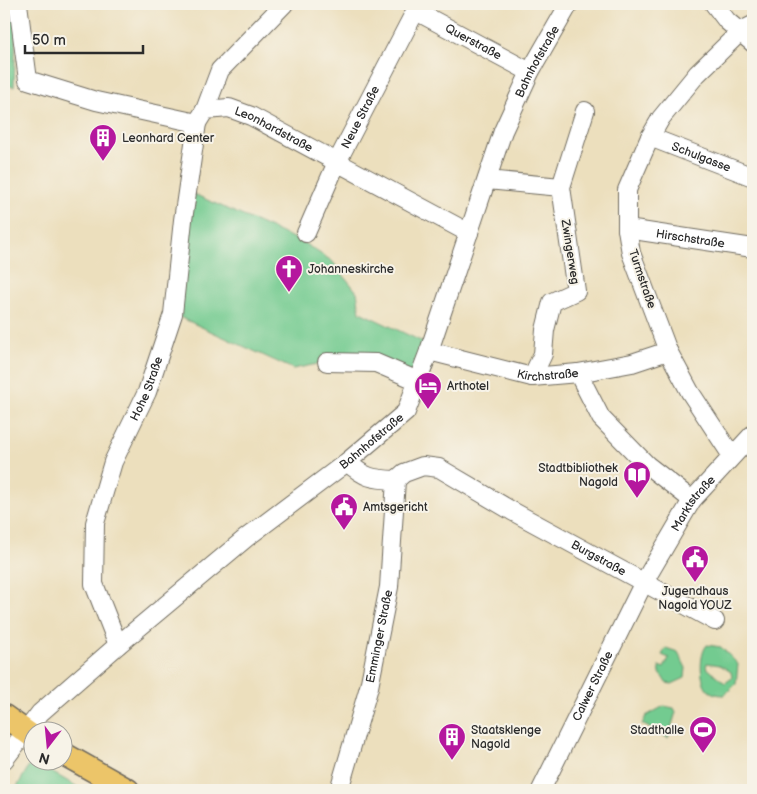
<svg xmlns="http://www.w3.org/2000/svg" width="757" height="794" font-family="'Balsamiq Sans',sans-serif">
  <rect width="100%" height="100%" fill="#f7f3e8"/>
  <filter id="ink" filterUnits="userSpaceOnUse"><feTurbulence type="fractalNoise" baseFrequency=".02" numOctaves="2"/><feDisplacementMap in="SourceGraphic" scale="10" xChannelSelector="R" yChannelSelector="G"/><feConvolveMatrix kernelMatrix="1 2 1 2 8 2 1 2 1" color-interpolation-filters="sRGB"/></filter>
  <filter id="wash" filterUnits="userSpaceOnUse"><feTurbulence type="fractalNoise" baseFrequency=".0096" numOctaves="4" result="noise"/><feDisplacementMap in="SourceGraphic" scale="20" xChannelSelector="R" yChannelSelector="G"/><feGaussianBlur stdDeviation="1.12" result="paint"/><feColorMatrix in="noise" values="0 0 0 0 0 0 0 0 0 0 0 0 0 0 0 0 0 1.4 0 .05"/><feComposite in="paint" operator="in"/></filter>
  <g filter="url(#wash)">
    <rect width="100%" height="100%" fill="#ecdfbd"/>
    <g fill="#73cb90" stroke="#4f7b5e" fill-rule="evenodd">
      <path d="M4,4h7l5,25 -2,58 -10,-3z"/>
      <path d="M187,191l115,51 30,19 25,31 3,20 63,30 6,9 -11,30 -42,-18 -49,-1 -34,7 -120,-55z"/>
      <path d="M707,645l14,2 17,17 -2,20 -12,11c-5,0 -11,-1 -15,-4 -10,-9 -10,-37 -2,-46zM707,663l13,2 11,7 1,6 -7,5 -19,-16z"/>
      <path d="M666,648l12,4 8,16 -1,10 -13,6 -6,-1 -6,-10 -1,-7 5,2 5,-10 -7,-3z"/>
      <path d="M664,706l10,2 2,4 -8,26 -26,-14 4,-8z"/>
      <path d="M32,761l2,1 49,28h-68z"/>
    </g>
  </g>
  <g filter="url(#ink)">
    <g fill="none" stroke-linecap="round" stroke-linejoin="round">
      <defs>
        <g id="minor">
          <path id="s1" d="M18,4l10,76 68,21 101,22 8,-13 24,-2 22,8 218,117"/>
          <path d="M714,4l13,17 26,22"/>
          <path id="s2" d="M416,11l114,61"/>
          <path d="M205,110l15,-40 64,-66"/>
          <path id="s3" d="M650,137l103,40"/>
          <path d="M487,180l74,7"/>
          <path id="s4" d="M627,229l126,19"/>
          <path id="s5" d="M306,233l31,-71 82,-158"/>
          <path id="s6" d="M429,351l103,26 46,-4 54,-10 36,-12"/>
          <path d="M327,362l49,1 42,18"/>
          <path d="M578,373l23,45 46,47 45,35"/>
          <path d="M532,377l11,-23 2,-24 7,-28 24,-11 -15,-104 24,-76"/>
          <path d="M732,456l-42,-64 -22,-41 -37,-98 -4,-24v-39l23,-53 11,-19 36,-44 44,-43 12,-6"/>
          <path id="s7" d="M347,462c18,16 25,17 49,18l8,-7 19,-7 16,2 73,43 203,110"/>
          <path id="s8" d="M118,645l-24,-61 1,-61 18,-61 34,-70 26,-78 10,-94 14,-97"/>
          <path id="s9" d="M4,760l36,-47 78,-68 128,-107 101,-76 59,-50 23,-61 74,-220 27,-59 39,-68"/>
          <path id="s10" d="M339,790l30,-103 20,-100 7,-107"/>
          <path id="s11" d="M541,790l103,-208 48,-82 61,-66"/>
        </g>
        <g id="major">
          <path d="M4,716l28,20"/>
          <path d="M62,753l66,37"/>
        </g>
      </defs>
      <use href="#minor" stroke="#6f6a5e" stroke-width="20"/>
      <use href="#major" stroke="#6f6a5e" stroke-width="25"/>
      <use href="#minor" stroke="#fff" stroke-width="18"/>
      <use href="#major" stroke="#ecc569" stroke-width="22"/>
    </g>
  </g>
  <defs>
    <symbol id="building-pin" viewBox="-11 -11 22 30"><path d="M0 17L-7.5 6A9.5 9.5 0 1 1 7.5 6Z" fill="#b5179e" stroke="#f7f3e8"/><path d="M-4-6H4V6H1V3H-1V6H-4ZM-2.5-4.3h1.7v1.8h-1.7ZM.8-4.3h1.7v1.8H.8ZM-2.5-1h1.7V.8h-1.7ZM.8-1h1.7V.8H.8Z" fill="#fff"/></symbol>
    <symbol id="church-pin" viewBox="-11 -11 22 30"><path d="M0 17L-7.5 6A9.5 9.5 0 1 1 7.5 6Z" fill="#b5179e" stroke="#f7f3e8"/><path d="M-1.2-6h2.4v3.5h3.3v2.4h-3.3V6h-2.4V-.1h-3.3v-2.4h3.3Z" fill="#fff"/></symbol>
    <symbol id="hotel-pin" viewBox="-11 -11 22 30"><path d="M0 17L-7.5 6A9.5 9.5 0 1 1 7.5 6Z" fill="#b5179e" stroke="#f7f3e8"/><path d="M-6-4.5h1.5V1H6V5H4.5V3h-9V5H-6ZM-4 0a1.8 1.8 0 1 1 3.6 0ZM.5 0V-2.5h3Q6-2.5 6 0Z" fill="#fff"/></symbol>
    <symbol id="library-pin" viewBox="-11 -11 22 30"><path d="M0 17L-7.5 6A9.5 9.5 0 1 1 7.5 6Z" fill="#b5179e" stroke="#f7f3e8"/><path d="M-6-4Q-3-5.5-.7-3.5V5Q-3 3-6 4ZM6-4Q3-5.5 .7-3.5V5Q3 3 6 4Z" fill="#fff"/></symbol>
    <symbol id="civic-pin" viewBox="-11 -11 22 30"><path d="M0 17L-7.5 6A9.5 9.5 0 1 1 7.5 6Z" fill="#b5179e" stroke="#f7f3e8"/><path d="M-.6-6.5H3V-4.5H.6V-3L4-1V1h2V6H-6V1h2V-1L-.6-3ZM-1.2 2.5V6h2.4V2.5Z" fill="#fff"/></symbol>
    <symbol id="stadium-pin" viewBox="-11 -11 22 30"><path d="M0 17L-7.5 6A9.5 9.5 0 1 1 7.5 6Z" fill="#b5179e" stroke="#f7f3e8"/><path d="M0-5a6.5 5 0 1 0 0 10a6.5 5 0 1 0 0-10ZM-3.5-1.8h7v3.6h-7Z" fill="#fff"/></symbol>
  </defs>
  <g fill-rule="evenodd">
    <use href="#building-pin" x="87" y="122" width="32" height="43"/>
    <use href="#church-pin" x="273" y="253" width="32" height="43"/>
    <use href="#hotel-pin" x="412" y="370" width="32" height="43"/>
    <use href="#library-pin" x="621" y="459" width="32" height="43"/>
    <use href="#civic-pin" x="328" y="491" width="32" height="43"/>
    <use href="#civic-pin" x="679" y="543" width="32" height="43"/>
    <use href="#stadium-pin" x="687" y="714" width="32" height="43"/>
    <use href="#building-pin" x="436" y="721" width="32" height="43"/>
  </g>
  <g text-anchor="middle" dominant-baseline="central" stroke-width="4" stroke-linejoin="round" paint-order="stroke">
    <g font-size="12" fill="#2b2b2b" stroke="#f7f3e8">
      <text stroke="none"><textPath href="#s2" startOffset="65">Querstraße</textPath></text>
      <text stroke="none"><textPath href="#s9" startOffset="908">Bahnhofstraße</textPath></text>
      <text stroke="none"><textPath href="#s5" startOffset="128">Neue Straße</textPath></text>
      <text stroke="none"><textPath href="#s1" startOffset="340">Leonhardstraße</textPath></text>
      <text stroke="none"><textPath href="#s3" startOffset="55">Schulgasse</textPath></text>
      <text stroke="none"><textPath href="#s4" startOffset="64">Hirschstraße</textPath></text>
      <text transform="translate(570 252) rotate(81)">Zwingerweg</text>
      <text transform="translate(642 279) rotate(71)">Turmstraße</text>
      <text stroke="none"><textPath href="#s6" startOffset="122">Kirchstraße</textPath></text>
      <text stroke="none"><textPath href="#s8" startOffset="271">Hohe Straße</textPath></text>
      <text stroke="none"><textPath href="#s9" startOffset="488">Bahnhofstraße</textPath></text>
      <text stroke="none"><textPath href="#s11" startOffset="325">Marktstraße</textPath></text>
      <text stroke="none"><textPath href="#s7" startOffset="284">Burgstraße</textPath></text>
      <text stroke="none"><textPath href="#s10" startOffset="159">Emminger Straße</textPath></text>
      <text stroke="none"><textPath href="#s11" startOffset="116">Calwer Straße</textPath></text>
    </g>
    <g font-size="12" fill="#2b2b2b" stroke="#f7f3e8" text-anchor="start">
      <text x="122" y="138">Leonhard Center</text>
      <text x="308" y="269">Johanneskirche</text>
      <text x="447" y="386">Arthotel</text>
      <text x="618" y="468" text-anchor="end">Stadtbibliothek<tspan x="618" dy="14">Nagold</tspan></text>
      <text x="363" y="507">Amtsgericht</text>
      <text x="695" y="591" text-anchor="middle">Jugendhaus<tspan x="695" dy="14">Nagold YOUZ</tspan></text>
      <text x="471" y="730">Staatsklenge<tspan x="471" dy="14">Nagold</tspan></text>
      <text x="684" y="730" text-anchor="end">Stadthalle</text>
    </g>
  </g>
  <rect width="757" height="794" fill="none" stroke="#f7f3e8" stroke-width="20"/>
  <g transform="translate(48 746) rotate(196)"><circle r="24" fill="#f7f3e8" stroke="#a5a39c"/>
  <path d="M0-4L9 19L0 12L-9 19Z" fill="#b5179e"/>
  <text y="-8" font-size="14" font-weight="bold" text-anchor="middle" fill="#2b2b2b">N</text>
  </g>
  <path d="M25 45v8h118v-8" fill="none" stroke="#2b2b2b" stroke-width="2.5"/>
  <text x="32" y="45" font-size="15" fill="#2b2b2b" stroke="#f7f3e8" stroke-width="4" paint-order="stroke">50 m</text>
</svg>
